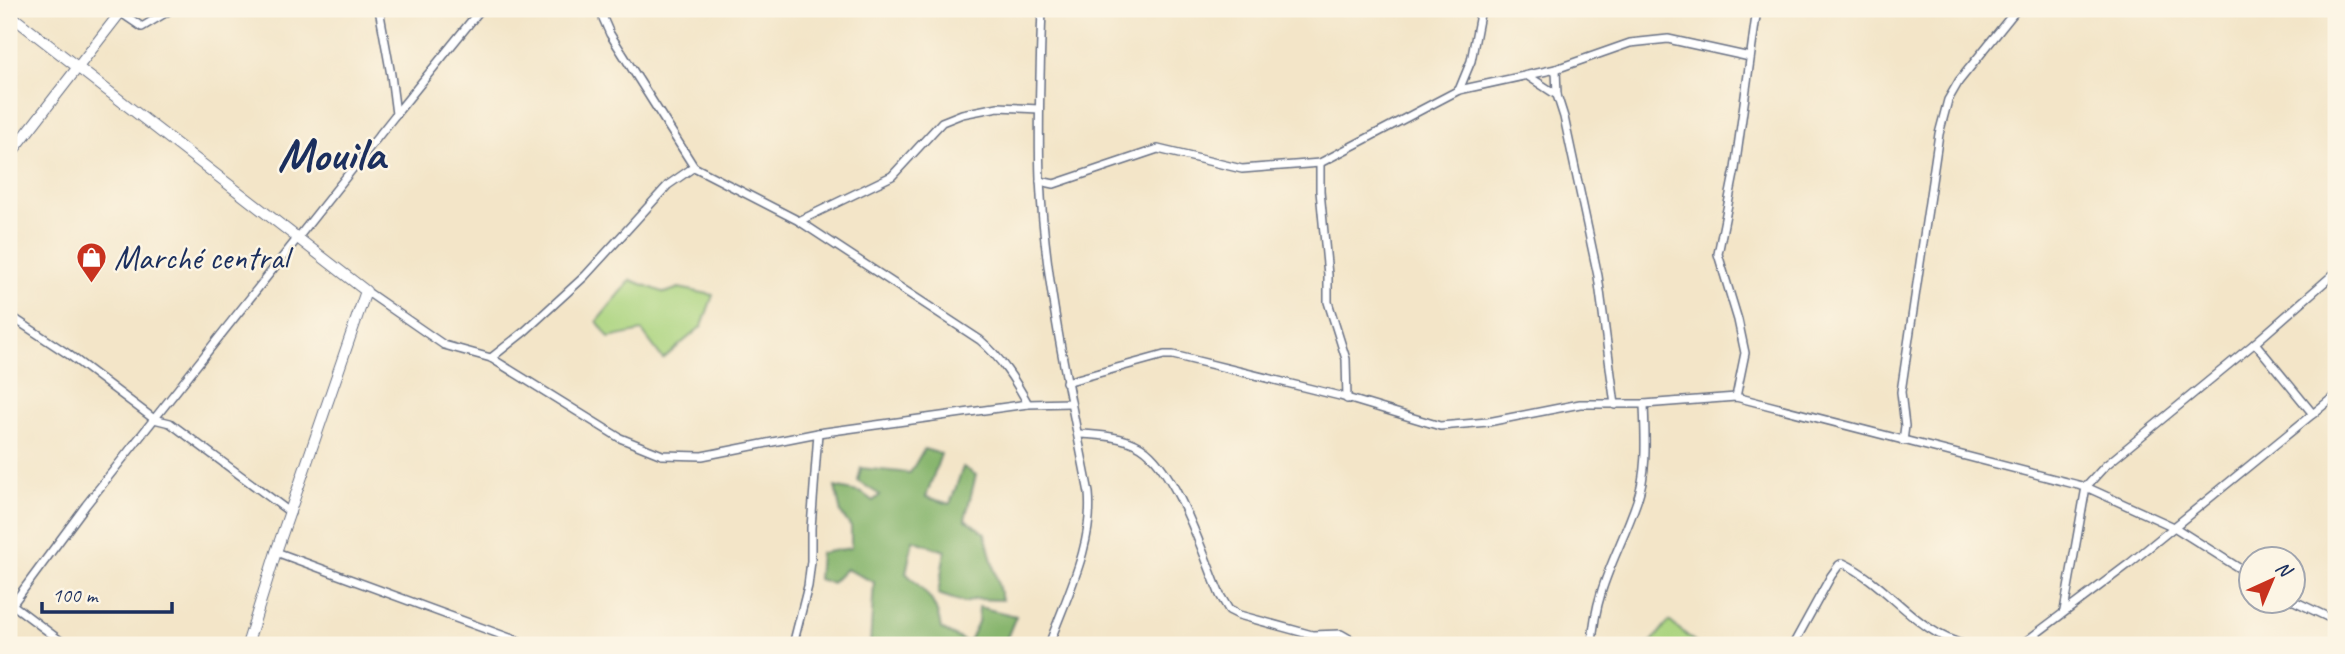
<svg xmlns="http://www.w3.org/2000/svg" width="2345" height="654" font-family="Caveat,sans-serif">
  <rect width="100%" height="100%" fill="#fcf5e5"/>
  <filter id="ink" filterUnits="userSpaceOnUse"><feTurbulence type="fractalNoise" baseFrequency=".0143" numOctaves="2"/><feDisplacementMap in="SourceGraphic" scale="14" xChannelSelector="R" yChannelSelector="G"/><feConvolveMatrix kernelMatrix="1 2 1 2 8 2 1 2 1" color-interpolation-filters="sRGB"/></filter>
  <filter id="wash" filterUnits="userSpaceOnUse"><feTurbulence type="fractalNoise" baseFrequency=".00686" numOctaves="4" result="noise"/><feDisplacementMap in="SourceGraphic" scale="28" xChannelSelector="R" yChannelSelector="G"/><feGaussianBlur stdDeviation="1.57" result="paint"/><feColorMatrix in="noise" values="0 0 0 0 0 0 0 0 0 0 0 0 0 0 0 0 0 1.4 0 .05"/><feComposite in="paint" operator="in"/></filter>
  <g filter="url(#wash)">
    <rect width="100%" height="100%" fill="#f3e5c8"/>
    <g fill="#abd47f" stroke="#63826e" stroke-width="2">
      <path d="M631,280l34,13 14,-5 34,7 -11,31 -39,33 -21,-28 -33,7 -12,-17z"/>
      <path d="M1669,621l30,24h-50z"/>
    </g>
    <path fill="#88b66e" stroke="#527266" stroke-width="2" d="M924,449l17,5 -15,43 24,7 13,-37 13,8 -11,44 20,14 17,67 -27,-1 -10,4 -27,-9 7,-43 -32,-11 -7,33c20,20 31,27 35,56l27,14 10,-21 1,-15 37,9 -12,29h-95l-4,-2 -1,2h-34l4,-63 -28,-13 -14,14 -14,-4 2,-26 31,-5v-21l-10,-14 -6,-26 27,6 11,8 7,-6 -22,-14 3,-13 49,5z"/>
  </g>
  <g filter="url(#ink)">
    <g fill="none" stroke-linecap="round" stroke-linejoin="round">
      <defs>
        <g id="street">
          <path d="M599,9l11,25 84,133 105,54 181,119c21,18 35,40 48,64"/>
          <path d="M1042,9c-2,56 -4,113 -2,170 5,105 29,211 49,314 5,52 -23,104 -40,152"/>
          <path d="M120,12l22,15 30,-18"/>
          <path d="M1556,69l1,26 7,22 34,159 17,129"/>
          <path d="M1528,76l29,19"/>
          <path d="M1459,90l97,-21 74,-26 38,-4 82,18"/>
          <path d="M396,114l85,-105"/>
          <path d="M1320,163v28l8,84v27l18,57 1,40"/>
          <path d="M1040,181l14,3 104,-35 84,20 78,-6 139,-73 12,-29 10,-52"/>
          <path d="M799,221l93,-45 50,-54 20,-8 36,-7 41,2"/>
          <path d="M366,291l78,54 47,13 129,80 42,17 40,1 116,-23 210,-29 43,-1"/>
          <path d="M9,315l59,39 86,65 16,4 121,90"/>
          <path d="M2255,343l58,71"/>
          <path d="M491,358l34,-27 60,-55 83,-91 26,-18"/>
          <path d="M1066,382l98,-27h9l167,41 100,30 48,-4 92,-18h64l92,-7 350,90 88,40 76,48"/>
          <path d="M1736,397l9,-44 -7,-33 -20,-66 17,-85 22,-160"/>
          <path d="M1078,434c20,1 45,2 63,13 36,23 62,108 79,148l9,15 10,5 73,20 29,-1 19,11"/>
          <path d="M1903,441l2,-15 -4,-34 38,-258 9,-34 11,-19 58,-72"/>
          <path d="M276,552l253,93"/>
          <path d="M2292,600l44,21"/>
          <path d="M9,602l57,43"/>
          <path d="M9,609l77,-104 310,-391 -5,-39 -12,-66"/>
          <path d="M2064,611l22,-124 19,-21 150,-123 81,-71"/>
          <path d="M793,645l15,-59 3,-25v-33l7,-95"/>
          <path d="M1592,645c3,-59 27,-91 45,-144 11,-32 8,-64 7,-97"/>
          <path d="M1793,645l38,-69 8,-11 4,-2c45,21 74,71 124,82"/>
          <path d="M2021,645l109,-82 206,-168"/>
        </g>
        <g id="secondary">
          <path d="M9,14l357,277 -90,261 -29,93"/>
          <path d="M9,156l114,-147"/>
        </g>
      </defs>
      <use href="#street" stroke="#676f83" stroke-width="10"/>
      <use href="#secondary" stroke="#676f83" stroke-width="12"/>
      <use href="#street" stroke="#fff" stroke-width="7"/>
      <use href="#secondary" stroke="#fff" stroke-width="10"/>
    </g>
  </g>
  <defs>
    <symbol id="shop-pin" viewBox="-11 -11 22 30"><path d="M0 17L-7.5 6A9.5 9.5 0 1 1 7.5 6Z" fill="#c8321e" stroke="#fcf5e5"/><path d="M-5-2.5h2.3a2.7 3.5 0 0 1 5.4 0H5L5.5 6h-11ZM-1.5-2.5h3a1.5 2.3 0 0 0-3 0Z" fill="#fff"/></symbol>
  </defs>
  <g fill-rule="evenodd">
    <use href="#shop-pin" x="74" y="240" width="35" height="47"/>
  </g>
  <g text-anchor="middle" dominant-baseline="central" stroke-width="5" stroke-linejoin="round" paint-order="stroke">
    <g font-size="33" fill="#1b2f5e" stroke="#fcf5e5" text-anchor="start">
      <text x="114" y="258">Marché central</text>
    </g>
    <g font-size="47" font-weight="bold" fill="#1b2f5e" stroke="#fcf5e5">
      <text x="331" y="154">Mouila</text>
    </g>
  </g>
  <rect width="2345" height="654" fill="none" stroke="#fcf5e5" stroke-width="35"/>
  <g transform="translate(2272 580) rotate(44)"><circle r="33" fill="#fcf5e5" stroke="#a2a6af" stroke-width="2"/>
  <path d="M0-5L12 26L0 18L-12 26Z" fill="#c8321e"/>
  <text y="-10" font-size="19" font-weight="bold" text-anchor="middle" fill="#1b2f5e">N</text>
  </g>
  <path d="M42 602v10h130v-10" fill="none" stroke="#1b2f5e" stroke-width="3.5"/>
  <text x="52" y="602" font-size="21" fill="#1b2f5e" stroke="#fcf5e5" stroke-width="5" paint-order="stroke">100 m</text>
</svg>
